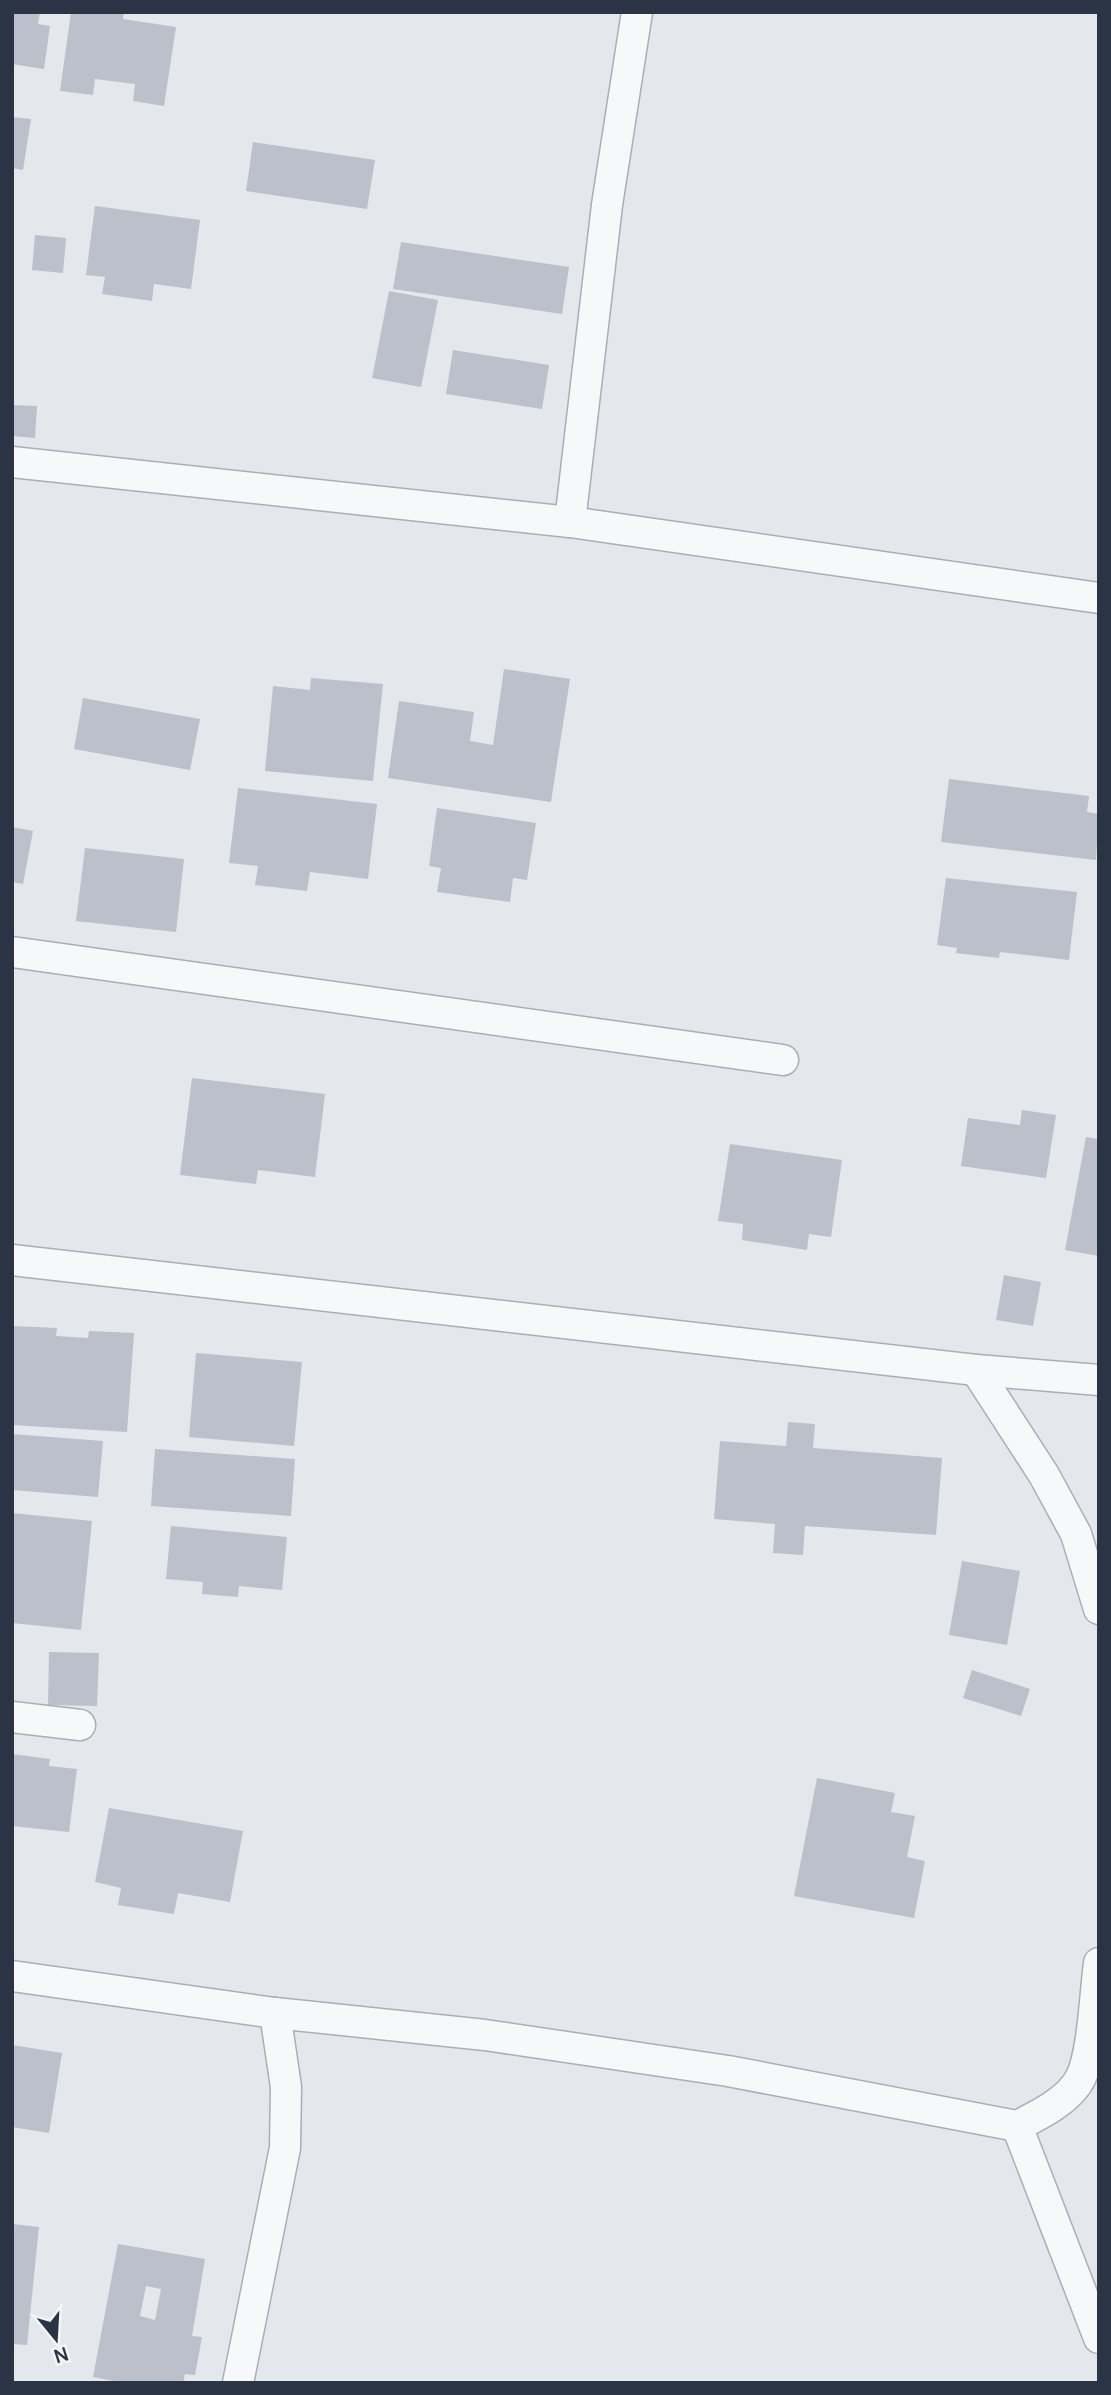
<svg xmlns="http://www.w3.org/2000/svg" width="1111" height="2395" font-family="Manrope,sans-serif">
  <rect width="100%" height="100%" fill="#e4e7ec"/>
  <g fill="#bbc0ca" fill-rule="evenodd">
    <path d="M12,12h28l-2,12 12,2 -6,43 -32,-5z"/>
    <path d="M71,12h53l-1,7 53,8 -12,79 -31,-5 2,-17 -40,-5 -2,16 -33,-4z"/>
    <path d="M12,117l19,2 -8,51 -11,-2z"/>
    <path d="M253,142l122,18 -8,49 -121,-18z"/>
    <path d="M95,206l105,14 -9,69 -37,-5 -2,17 -50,-7 3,-17 -19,-2z"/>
    <path d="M35,235l31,3 -3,35 -31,-3z"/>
    <path d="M401,242l168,25 -7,47 -169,-25z"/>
    <path d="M389,291l49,9 -17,87 -49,-9z"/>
    <path d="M453,350l96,15 -7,44 -96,-15z"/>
    <path d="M13,405l24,1 -2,32 -23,-2z"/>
    <path d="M504,669l66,10 -19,123 -163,-24 11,-77 75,11 -4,29 23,4z"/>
    <path d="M311,678l72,6 -10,97 -108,-10 8,-85 37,4z"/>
    <path d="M83,698l117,21 -10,51 -116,-21z"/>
    <path d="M949,779l140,17 -2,16 12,2 -3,46 -155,-18z"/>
    <path d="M238,788l139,16 -9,75 -58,-7 -3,19 -52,-6 3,-19 -29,-3z"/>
    <path d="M437,808l99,15 -9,57 -14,-2 -3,24 -73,-10 4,-24 -12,-2z"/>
    <path d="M12,827l21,4 -10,53 -11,-2z"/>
    <path d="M85,848l99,11 -8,73 -100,-11z"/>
    <path d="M946,878l131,14 -8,68 -69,-8 -1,6 -43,-5 1,-5 -20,-3z"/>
    <path d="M192,1078l133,16 -10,83 -57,-7 -2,14 -76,-9z"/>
    <path d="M1022,1110l34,5 -10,63 -85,-12 7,-48 52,7z"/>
    <path d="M1086,1137l13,2v117l-34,-6z"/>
    <path d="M730,1144l112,16 -11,77 -22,-3 -2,16 -65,-10 1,-16 -25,-3z"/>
    <path d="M1004,1275l37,7 -8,44 -37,-6z"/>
    <path d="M12,1326l45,2 -1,8 32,2 1,-7 45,2 -7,99 -115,-7z"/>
    <path d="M196,1353l106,9 -8,84 -105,-9z"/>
    <path d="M788,1422l27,2 -2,24 129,10 -6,77 -131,-9 -2,29 -30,-2 2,-29 -61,-5 6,-78 66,5z"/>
    <path d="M12,1434l91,7 -5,56 -86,-7z"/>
    <path d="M155,1449l140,10 -4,57 -140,-10z"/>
    <path d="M12,1513l80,8 -11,109 -69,-7z"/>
    <path d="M171,1526l116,11 -5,53 -43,-4 -1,11 -36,-3 1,-12 -37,-3z"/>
    <path d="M962,1561l58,10 -13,74 -58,-10z"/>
    <path d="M49,1652l50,1 -2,53 -49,-1z"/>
    <path d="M972,1670l58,19 -9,27 -58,-18z"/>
    <path d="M12,1754l38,5 -1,7 28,3 -8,63 -57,-6z"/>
    <path d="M817,1778l78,15 -4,19 24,4 -8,41 18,4 -11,57 -120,-22z"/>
    <path d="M109,1808l134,23 -13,71 -52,-9 -4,21 -56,-9 3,-17 -26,-6z"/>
    <path d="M12,2045l50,8 -13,80 -37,-6z"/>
    <path d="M12,2224l27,3 -12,118 -15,-1z"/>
    <path d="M118,2244l87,15 -13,77 10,1 -7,38 -10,-1 -2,9h-58l-32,-6zM146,2286l15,3 -6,31 -15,-4z"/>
  </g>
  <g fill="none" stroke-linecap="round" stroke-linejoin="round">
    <defs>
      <g id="street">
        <path d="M12,462l558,60 529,76"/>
        <path d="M570,522l37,-317 30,-193"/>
        <path d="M12,952l771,108"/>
        <path d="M12,1260l964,110 123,10"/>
        <path d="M976,1370l68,105 32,59 23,75"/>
        <path d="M12,1717l68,8"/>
        <path d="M12,1976l263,37 210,22 243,36 289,55c22,-11 53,-26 64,-49 12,-25 14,-84 18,-114"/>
        <path d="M1017,2126l82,212"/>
        <path d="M238,2383l47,-235 1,-61 -11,-74"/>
      </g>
    </defs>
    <use href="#street" stroke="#a9aeb7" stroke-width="33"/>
    <use href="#street" stroke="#f7f8fa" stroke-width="30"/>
  </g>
  <rect width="1111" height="2395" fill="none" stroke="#2b3445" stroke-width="28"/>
  <g transform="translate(56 2339) rotate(162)" stroke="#f4f6f9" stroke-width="5" paint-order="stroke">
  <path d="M0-5L12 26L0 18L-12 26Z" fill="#2b3445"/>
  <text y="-10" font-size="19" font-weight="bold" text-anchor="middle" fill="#2b3445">N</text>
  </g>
</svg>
